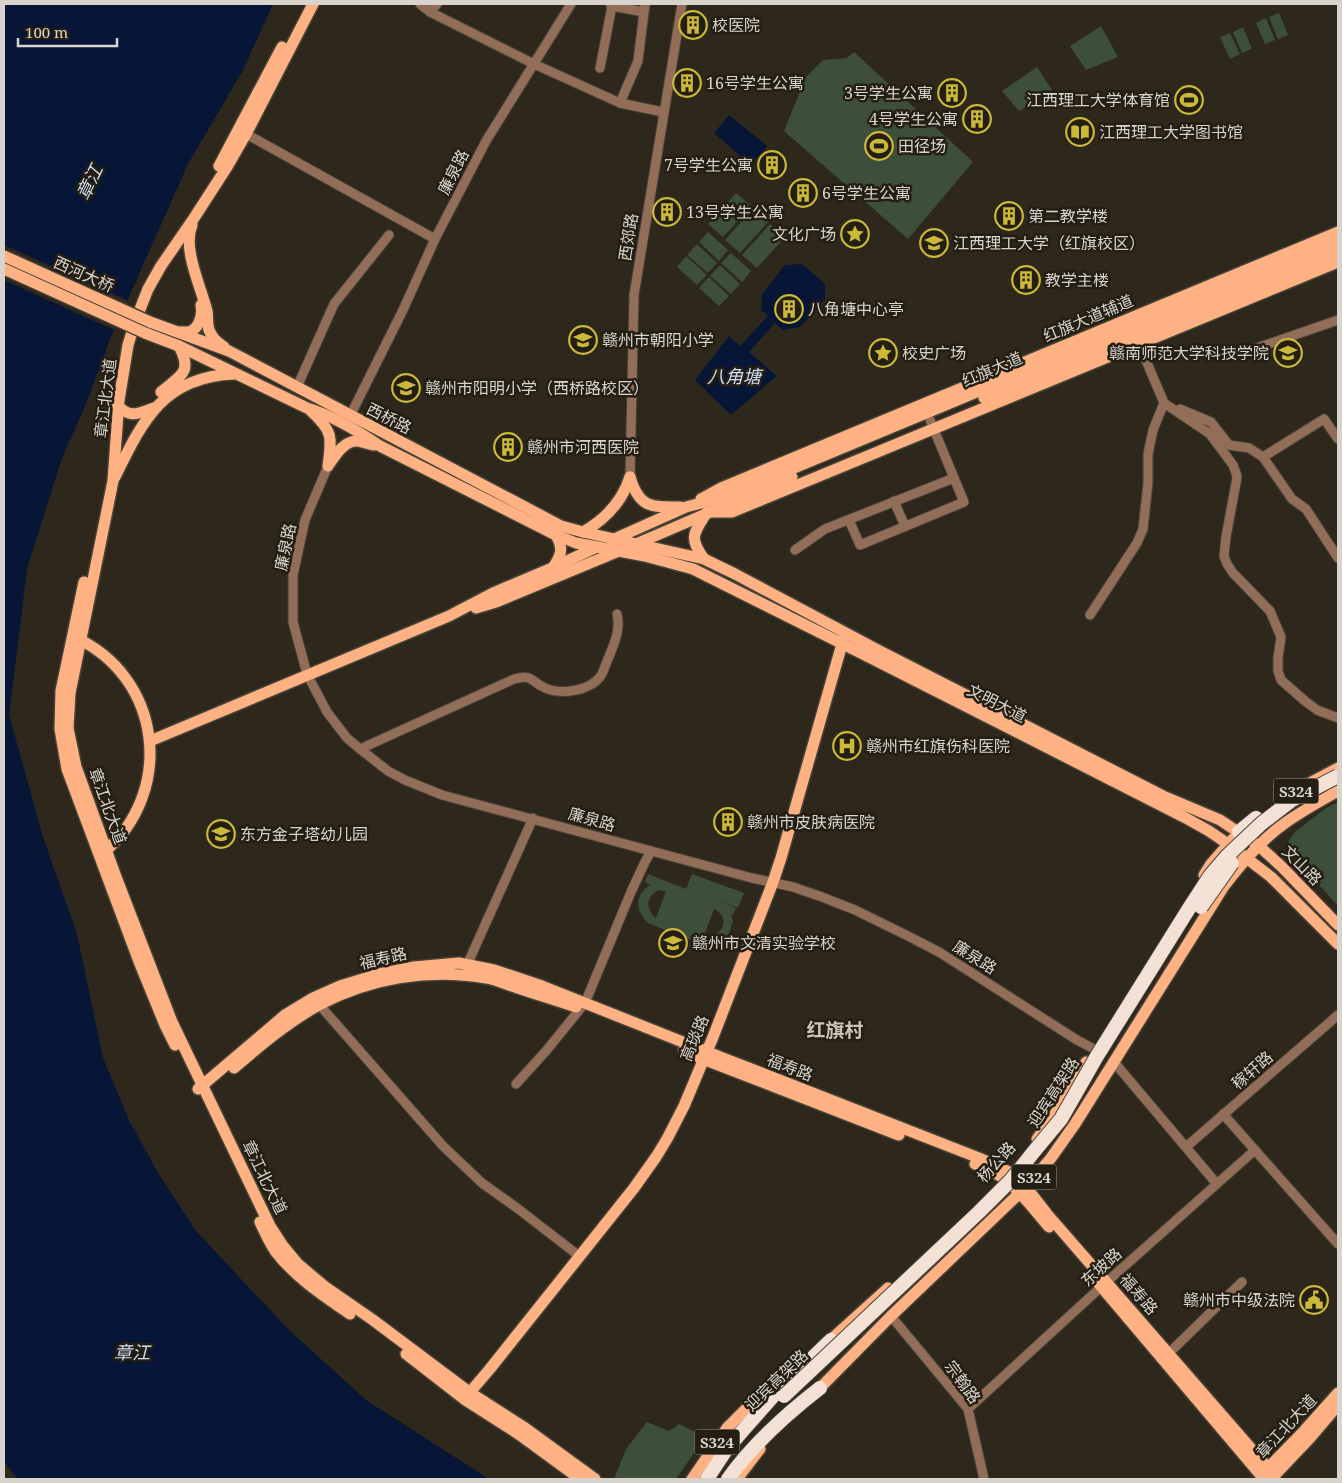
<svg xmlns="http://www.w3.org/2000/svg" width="1342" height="1483" font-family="'Noto Serif','Noto Sans SC',serif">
  <rect width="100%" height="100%" fill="#2d271c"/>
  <g fill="#3d4f3b" fill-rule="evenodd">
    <path d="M1279,13l9,22 -10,4 -9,-22z"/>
    <path d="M1266,18l9,22 -10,4 -9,-21z"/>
    <path d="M1101,26l17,31 -32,13 -16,-24z"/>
    <path d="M1243,27l9,22 -10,4 -9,-21z"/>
    <path d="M1230,33l10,21 -10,5 -10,-22z"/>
    <path d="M854,52l119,110 -65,77 -124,-108 22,-54 17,-17 24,-2z"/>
    <path d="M1037,67l15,23 -33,21 -17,-20z"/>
    <path d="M736,193l15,13 -28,31 -15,-13z"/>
    <path d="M753,209l15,13 -28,31 -15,-13z"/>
    <path d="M770,224l15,13 -28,31 -15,-13z"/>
    <path d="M708,232l20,18 -9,11 -20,-19z"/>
    <path d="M697,244l20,19 -9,10 -21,-18z"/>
    <path d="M731,253l20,18 -9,11 -21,-19z"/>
    <path d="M686,256l21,19 -10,10 -20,-18z"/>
    <path d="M720,265l20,19 -9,10 -21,-18z"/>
    <path d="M709,277l20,19 -10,10 -20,-18z"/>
    <path d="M1338,802v-1v105l-34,-38 -16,-21 1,-7 7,-9 30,-23z"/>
    <path d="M648,874l38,15 6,-15 52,19 -6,15 -30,-11 28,11 -3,7h-2l2,6 -4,13 -11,9 -9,2 -9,-1 -52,-21c-13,-13 -14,-27 2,-38l-5,-3zM659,890l7,1 -10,27c-11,-9 -10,-22 3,-28zM714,909c18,8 8,31 -10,27z"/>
    <path d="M647,1422l22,9 10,-7 26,13 -29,42h-62l12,-30z"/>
  </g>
  <g fill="#071636">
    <path d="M4,4h269l-30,66 -55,94 -77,173 -25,67 -24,54 -35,111 -18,146 34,122 34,97 26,124 26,62 29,53 38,58 92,98 78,71 123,79h-472l-13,-18z"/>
    <path d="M729,115l38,31 -16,19 -37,-32z"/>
    <path d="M802,264l23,20v15l-25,28 -17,3 -8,-7 -26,29 28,24 -46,39 -36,-35 34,-44 11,10 28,-30 -7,-6 1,-16 23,-29z"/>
  </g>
  <path fill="#2d271c" d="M4,245l125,56 -13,30 -112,-51z"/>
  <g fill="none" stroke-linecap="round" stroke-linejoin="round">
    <defs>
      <g id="minor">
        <path d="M420,4l10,8 104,52 86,39 43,9"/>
        <path d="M610,4l2,2 32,6"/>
        <path d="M430,12l7,-8"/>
        <path d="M600,68l12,-62"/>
        <path d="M620,103l18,-42 7,-57"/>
        <path d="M241,131l194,108"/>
        <path d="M1137,339l27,64 46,31 23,31 4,11 -1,7 -10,54 -2,19 3,8 6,9 37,38 11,26 -3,21v13l3,9 24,21 12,9 21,8"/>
        <path d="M1251,350l87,-30"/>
        <path d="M297,387l37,-83 55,-69"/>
        <path d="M1180,409l31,13 18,23 20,3 14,9 29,42 14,10 32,49"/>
        <path d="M350,416l53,-106 32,-71 51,-98 85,-137"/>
        <path d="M1263,457l61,-38 14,20"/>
        <path d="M328,466l-23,54 -12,55v47l14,52 20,38 20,26 13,11 28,22 17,9 37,15 310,83 41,9 29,10 33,13 53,26 31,16 138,88 17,9"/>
        <path d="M630,477l4,-182 48,-291"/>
        <path d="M894,501l11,25"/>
        <path d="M849,520l11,25 104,-43 -34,-82"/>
        <path d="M795,550l30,-21 129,-51"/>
        <path d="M1090,615l47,-72 6,-14 5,-46v-29l5,-24 11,-27"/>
        <path d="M360,749l154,-70c19,-5 16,2 31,9 16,7 44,3 55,-11 4,-5 5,-12 8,-18 6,-15 13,-29 9,-45"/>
        <path d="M467,965l66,-147"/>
        <path d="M316,1001l127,145 39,37 35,25 57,44"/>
        <path d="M1114,1062l102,121"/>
        <path d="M516,1084l30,-33 39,-48 46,-111 13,-28 7,-13"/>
        <path d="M1223,1114l115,130"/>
        <path d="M1186,1147l152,-132"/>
        <path d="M891,1316l77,93 16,70"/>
        <path d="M1169,1353l73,-71"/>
        <path d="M968,1409l133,-122 154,-137"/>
      </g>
      <g id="major">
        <path d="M313,4l-67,130 -19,33 -33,51 -33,48 -13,23 -13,33 -7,23 -9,55 -6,81 -43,212 -2,35 8,39 40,110 56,145 98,204 13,20 15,18 26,22 49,34 96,72 56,36 70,51"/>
        <path d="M219,166l63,-119"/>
        <path d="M192,225c-10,23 9,62 15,86 1,6 0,13 2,19 3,8 8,12 15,17"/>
        <path d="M150,322l79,29 332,175 22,6 121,27 31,15 141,75 287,147 57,24 39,26 23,21 56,58"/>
        <path d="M179,332c1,0 8,0 9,0 11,-2 15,-17 13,-27"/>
        <path d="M145,333l34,13 128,62c27,8 51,23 73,38l176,89 20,8 69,13 48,13 178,89 313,159 25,14 19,13 43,33 67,67"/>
        <path d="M161,392c20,-17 32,-19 18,-46"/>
        <path d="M984,398l354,-147"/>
        <path d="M116,404c14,15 21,10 38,4"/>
        <path d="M311,411c22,20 21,26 17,55"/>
        <path d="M330,463c6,-9 15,-23 28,-22 5,1 10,3 16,4"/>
        <path d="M115,477c28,-57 48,-100 119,-103"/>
        <path d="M630,477c9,31 21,30 50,30"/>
        <path d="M701,499l20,-11 617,-256"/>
        <path d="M714,512h18l606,-250"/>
        <path d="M583,532c23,-13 39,-30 47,-55"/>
        <path d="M612,540l74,-33 38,-10 614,-255"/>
        <path d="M636,544l156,-67"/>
        <path d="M704,559c-16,-22 -10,-26 3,-47"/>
        <path d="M553,568c8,-13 11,-19 3,-33"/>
        <path d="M84,582l-23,109 -1,38 7,40 73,195 25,61 10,20"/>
        <path d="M476,608l20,-6 123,-51"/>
        <path d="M74,637c88,39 102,155 29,216"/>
        <path d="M150,741l299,-125 44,-23 59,-25 45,-21"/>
        <path d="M1302,787l36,-19"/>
        <path d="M1204,875l7,-11 22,-25"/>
        <path d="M684,1050l19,9 196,76"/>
        <path d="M234,1068c27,-23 54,-46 85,-63 51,-27 110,-37 167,-27 9,1 19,6 29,9 20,7 41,13 61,20"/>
        <path d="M198,1089l87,-74 28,-17 27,-12 39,-12 35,-7 45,-4 35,7 48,16 181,72 256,100 30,14 17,15 21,27 228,262"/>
        <path d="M1037,1139l16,-22 33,-55"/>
        <path d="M975,1164c10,4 20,8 28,14 18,13 32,33 46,49"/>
        <path d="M260,1222c5,10 9,21 16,30 20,26 48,44 74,62"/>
        <path d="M1093,1277l171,202"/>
        <path d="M826,1344l62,-56"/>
        <path d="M406,1354l58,45 56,36 60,44"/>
        <path d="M815,1393l76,-77 135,-129 25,-29 24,-34 149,-238c18,-23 37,-46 61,-63 17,-12 35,-22 53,-32"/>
        <path d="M465,1398l24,-28 145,-182 22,-31 11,-18 17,-33 29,-69 60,-155 8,-24 63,-221"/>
        <path d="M1262,1474l42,-43 34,-38"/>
        <path d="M692,1479l35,-51 20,-20 30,-23"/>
        <path d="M737,1479l23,-30"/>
        <path d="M1271,1479l39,-41 28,-33"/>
      </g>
      <g id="highway">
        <path d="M1239,832l17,-14"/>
        <path d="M707,1479l19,-29 18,-21 30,-34 57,-55"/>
        <path d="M728,1479c26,-36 57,-64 92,-91"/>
      </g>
    </defs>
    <use href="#minor" stroke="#484338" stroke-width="11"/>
    <use href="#major" stroke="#484338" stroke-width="14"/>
    <use href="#highway" stroke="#484338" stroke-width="16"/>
    <use href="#minor" stroke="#926d58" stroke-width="9"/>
    <use href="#major" stroke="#feb284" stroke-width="11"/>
    <use href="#highway" stroke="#f3e1d6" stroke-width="14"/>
    <defs>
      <g id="major-bridge">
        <path d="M4,256l146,66"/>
        <path d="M4,269l141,64"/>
      </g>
      <g id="highway-bridge">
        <path d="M1201,907l31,-44"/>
        <path d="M784,1396l195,-184 32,-32 25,-31 25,-30 36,-63 91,-146 22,-34 17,-20 35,-33 30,-23 46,-24"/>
      </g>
    </defs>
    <use href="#major-bridge" stroke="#484338" stroke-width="14" stroke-linecap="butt"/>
    <use href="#highway-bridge" stroke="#484338" stroke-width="16" stroke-linecap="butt"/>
    <use href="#major-bridge" stroke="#feb284" stroke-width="11"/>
    <use href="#highway-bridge" stroke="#f3e1d6" stroke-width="14"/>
  </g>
  <defs>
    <symbol id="building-ring" viewBox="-11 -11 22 22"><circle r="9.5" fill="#241e13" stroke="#cbb939" stroke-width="1.5"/><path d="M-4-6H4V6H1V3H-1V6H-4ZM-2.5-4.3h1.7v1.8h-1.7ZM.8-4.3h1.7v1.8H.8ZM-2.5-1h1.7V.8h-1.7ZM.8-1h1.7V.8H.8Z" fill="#cbb939"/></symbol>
    <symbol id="stadium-ring" viewBox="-11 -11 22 22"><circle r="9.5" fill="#241e13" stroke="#cbb939" stroke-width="1.5"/><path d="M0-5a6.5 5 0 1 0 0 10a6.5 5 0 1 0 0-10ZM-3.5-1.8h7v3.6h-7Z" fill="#cbb939"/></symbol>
    <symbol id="library-ring" viewBox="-11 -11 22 22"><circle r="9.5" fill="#241e13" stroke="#cbb939" stroke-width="1.5"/><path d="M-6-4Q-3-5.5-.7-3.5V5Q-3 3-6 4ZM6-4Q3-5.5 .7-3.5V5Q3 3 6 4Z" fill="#cbb939"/></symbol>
    <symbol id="sight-ring" viewBox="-11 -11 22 22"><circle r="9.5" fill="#241e13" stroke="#cbb939" stroke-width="1.5"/><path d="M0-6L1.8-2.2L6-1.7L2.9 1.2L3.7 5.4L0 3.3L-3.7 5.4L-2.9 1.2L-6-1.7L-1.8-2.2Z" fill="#cbb939"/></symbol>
    <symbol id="university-ring" viewBox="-11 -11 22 22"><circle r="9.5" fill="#241e13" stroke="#cbb939" stroke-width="1.5"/><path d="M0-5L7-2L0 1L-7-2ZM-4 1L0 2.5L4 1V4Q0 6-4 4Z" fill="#cbb939"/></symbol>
    <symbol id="school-ring" viewBox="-11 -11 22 22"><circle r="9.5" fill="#241e13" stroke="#cbb939" stroke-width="1.5"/><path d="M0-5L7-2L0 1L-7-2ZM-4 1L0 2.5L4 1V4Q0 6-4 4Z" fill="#cbb939"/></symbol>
    <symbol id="hospital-ring" viewBox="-11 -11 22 22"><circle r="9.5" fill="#241e13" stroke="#cbb939" stroke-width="1.5"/><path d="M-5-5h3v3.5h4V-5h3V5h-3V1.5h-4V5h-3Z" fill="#cbb939"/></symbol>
    <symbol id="civic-ring" viewBox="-11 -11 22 22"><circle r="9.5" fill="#241e13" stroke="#cbb939" stroke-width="1.5"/><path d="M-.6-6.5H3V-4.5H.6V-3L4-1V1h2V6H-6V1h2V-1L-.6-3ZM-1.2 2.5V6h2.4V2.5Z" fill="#cbb939"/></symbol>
  </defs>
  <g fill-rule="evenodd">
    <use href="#building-ring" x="677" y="9" width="32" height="32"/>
    <use href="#building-ring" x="671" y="67" width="32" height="32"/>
    <use href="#building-ring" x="936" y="77" width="32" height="32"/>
    <use href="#stadium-ring" x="1173" y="84" width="32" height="32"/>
    <use href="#building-ring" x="961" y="103" width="32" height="32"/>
    <use href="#library-ring" x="1064" y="116" width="32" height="32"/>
    <use href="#stadium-ring" x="863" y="130" width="32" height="32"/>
    <use href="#building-ring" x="756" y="149" width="32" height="32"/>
    <use href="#building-ring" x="787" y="177" width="32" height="32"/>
    <use href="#building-ring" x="651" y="196" width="32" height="32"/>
    <use href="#building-ring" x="993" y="200" width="32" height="32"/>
    <use href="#sight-ring" x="839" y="218" width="32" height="32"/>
    <use href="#university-ring" x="918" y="227" width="32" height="32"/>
    <use href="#building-ring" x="1010" y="264" width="32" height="32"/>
    <use href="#building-ring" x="773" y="293" width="32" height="32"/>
    <use href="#school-ring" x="567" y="324" width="32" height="32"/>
    <use href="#sight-ring" x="867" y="337" width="32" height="32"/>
    <use href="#university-ring" x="1272" y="337" width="32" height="32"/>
    <use href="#school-ring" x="390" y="372" width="32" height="32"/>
    <use href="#building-ring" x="492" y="431" width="32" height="32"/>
    <use href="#hospital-ring" x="831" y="730" width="32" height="32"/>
    <use href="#building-ring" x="712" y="806" width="32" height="32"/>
    <use href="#school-ring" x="205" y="818" width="32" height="32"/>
    <use href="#school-ring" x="657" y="927" width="32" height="32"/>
    <use href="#civic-ring" x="1298" y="1284" width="32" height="32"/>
  </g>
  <g text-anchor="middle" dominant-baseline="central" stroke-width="5" stroke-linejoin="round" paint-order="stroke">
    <g fill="#241e13" stroke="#a29d95" stroke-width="1">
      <rect x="1273.5" y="778.5" width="45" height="25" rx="4"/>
      <rect x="1011.5" y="1164.5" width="45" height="25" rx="4"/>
      <rect x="694.5" y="1429.5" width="45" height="25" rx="4"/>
    </g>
    <g font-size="15" font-weight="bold" fill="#d8d4cd">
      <text x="1296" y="791">S324</text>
      <text x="1034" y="1177">S324</text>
      <text x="717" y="1442">S324</text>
    </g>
    <g font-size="16" fill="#d8d4cd" stroke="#241e13" text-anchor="start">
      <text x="712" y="25">校医院</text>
      <text x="706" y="83">16号学生公寓</text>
      <text x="933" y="93" text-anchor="end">3号学生公寓</text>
      <text x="1170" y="100" text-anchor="end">江西理工大学体育馆</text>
      <text x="958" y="119" text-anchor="end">4号学生公寓</text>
      <text x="1099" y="132">江西理工大学图书馆</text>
      <text x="898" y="146">田径场</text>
      <text x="753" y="165" text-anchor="end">7号学生公寓</text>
      <text x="822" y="193">6号学生公寓</text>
      <text x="686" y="212">13号学生公寓</text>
      <text x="1028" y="216">第二教学楼</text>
      <text x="836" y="234" text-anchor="end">文化广场</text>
      <text x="953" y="243">江西理工大学（红旗校区）</text>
      <text x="1045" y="280">教学主楼</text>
      <text x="808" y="309">八角塘中心亭</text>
      <text x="602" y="340">赣州市朝阳小学</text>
      <text x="902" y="353">校史广场</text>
      <text x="1269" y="353" text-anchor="end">赣南师范大学科技学院</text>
      <text x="425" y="388">赣州市阳明小学（西桥路校区）</text>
      <text x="527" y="447">赣州市河西医院</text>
      <text x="866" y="746">赣州市红旗伤科医院</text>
      <text x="747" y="822">赣州市皮肤病医院</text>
      <text x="240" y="834">东方金子塔幼儿园</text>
      <text x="692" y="943">赣州市文清实验学校</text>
      <text x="1295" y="1300" text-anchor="end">赣州市中级法院</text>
    </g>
    <g font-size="16" fill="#d8d4cd" stroke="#241e13">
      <text transform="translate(453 172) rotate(-63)">廉泉路</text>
      <text transform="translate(628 237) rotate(-81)">西郊路</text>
      <text transform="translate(84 274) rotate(24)">西河大桥</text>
      <text transform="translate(1088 318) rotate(-23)">红旗大道辅道</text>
      <text transform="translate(992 369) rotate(-23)">红旗大道</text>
      <text transform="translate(105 398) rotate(-83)">章江北大道</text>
      <text transform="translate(389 418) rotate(27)">西桥路</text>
      <text transform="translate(285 547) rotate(-78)">廉泉路</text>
      <text transform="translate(997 703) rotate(27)">文明大道</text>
      <text transform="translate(108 806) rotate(70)">章江北大道</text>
      <text transform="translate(592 819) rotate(16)">廉泉路</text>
      <text transform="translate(1302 865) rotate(45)">文山路</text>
      <text transform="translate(975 957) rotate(32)">廉泉路</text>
      <text transform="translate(383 958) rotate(-13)">福寿路</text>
      <text transform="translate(694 1038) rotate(-67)">高琰路</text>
      <text transform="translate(790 1067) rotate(21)">福寿路</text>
      <text transform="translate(1252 1070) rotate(-41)">稼轩路</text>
      <text transform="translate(1053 1092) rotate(-57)">迎宾高架路</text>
      <text transform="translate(996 1162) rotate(-48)">杨公路</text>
      <text transform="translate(265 1177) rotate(64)">章江北大道</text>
      <text transform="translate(1101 1267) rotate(-42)">东坡路</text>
      <text transform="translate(1139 1294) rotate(49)">福寿路</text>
      <text transform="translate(776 1380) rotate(-44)">迎宾高架路</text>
      <text transform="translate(963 1382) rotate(54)">宗翰路</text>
      <text transform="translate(1286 1426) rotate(-47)">章江北大道</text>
    </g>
    <g font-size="18" font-style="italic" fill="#cddbf4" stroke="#241e13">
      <text transform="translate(89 182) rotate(-64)">章江</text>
      <text x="734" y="376">八角塘</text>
      <text x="132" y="1352">章江</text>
    </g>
    <g font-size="19" font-weight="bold" fill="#cbc3b5" stroke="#241e13">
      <text x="835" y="1030">红旗村</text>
    </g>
  </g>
  <rect width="1342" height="1483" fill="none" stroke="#d8d4cd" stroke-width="10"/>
  <path d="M18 38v8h99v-8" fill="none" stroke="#d8d4cd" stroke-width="2.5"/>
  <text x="25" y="38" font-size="15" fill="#d8d4cd" stroke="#241e13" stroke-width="4" paint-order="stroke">100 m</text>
</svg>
